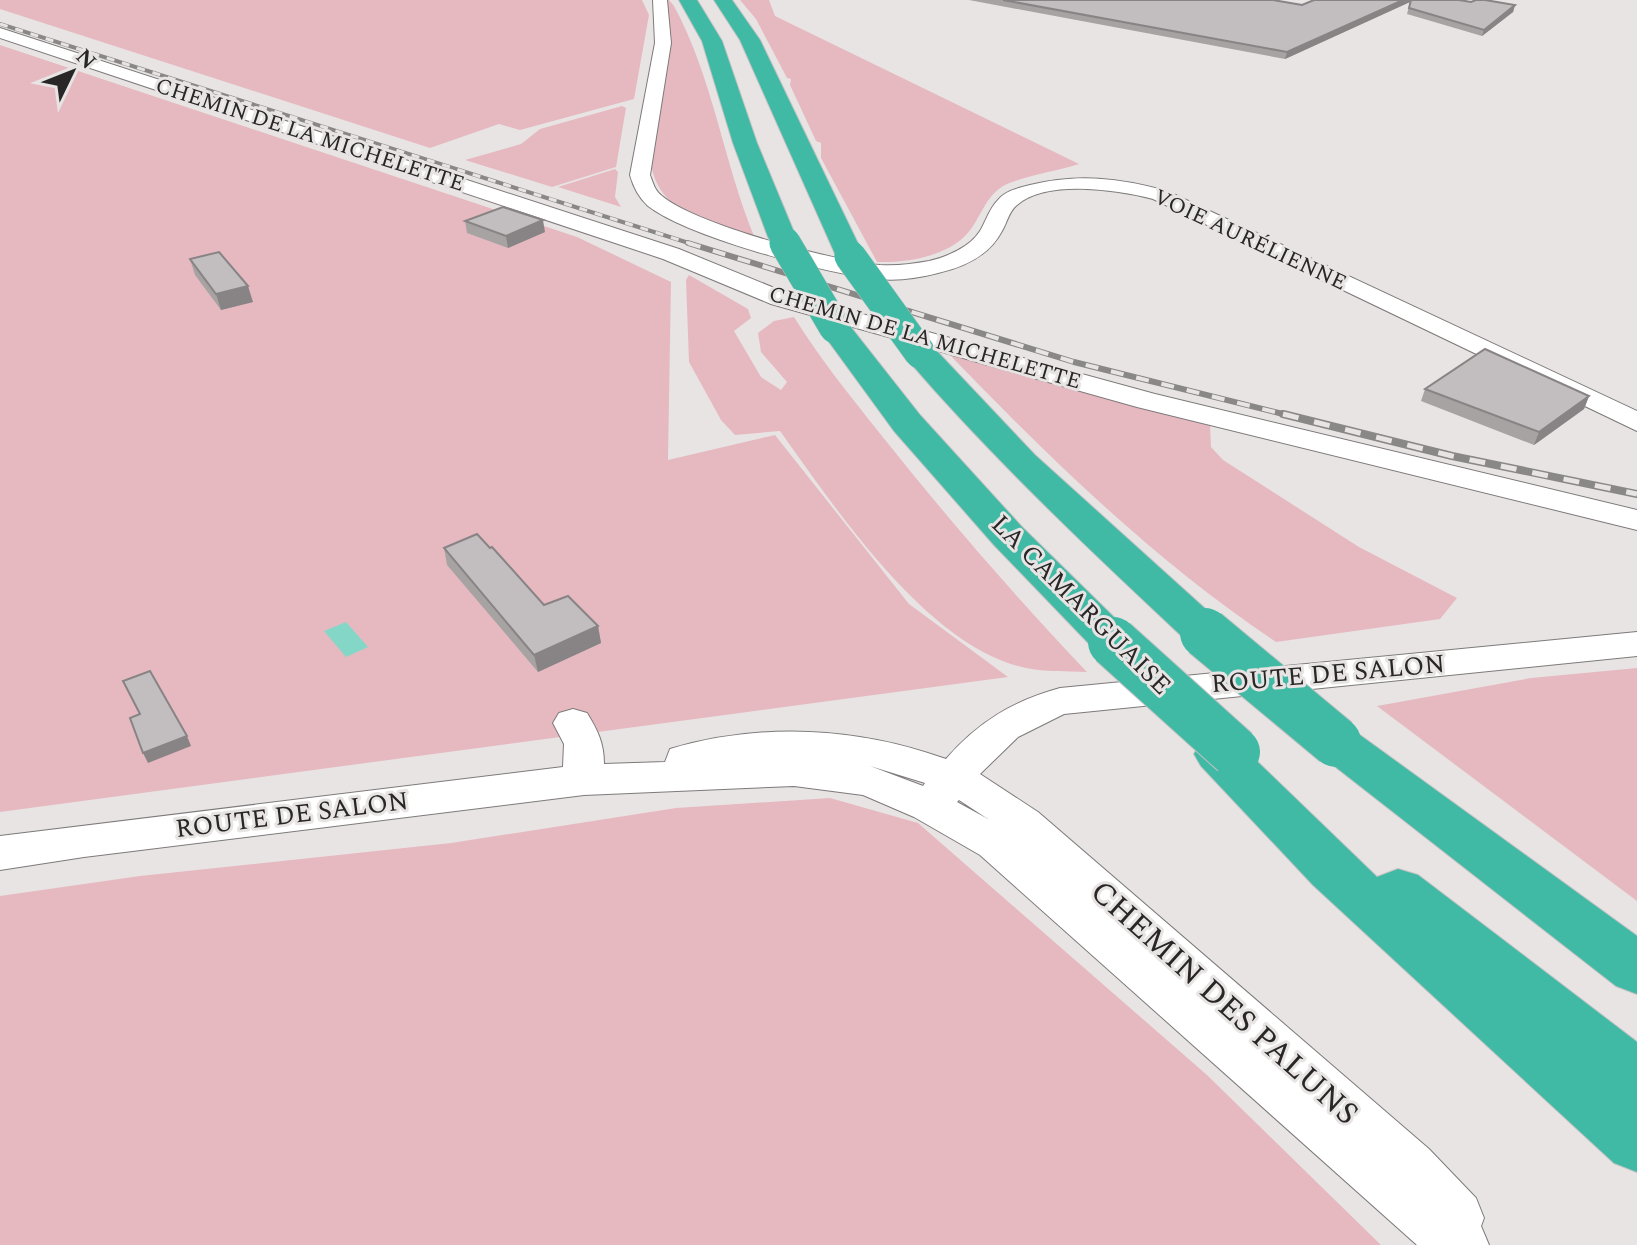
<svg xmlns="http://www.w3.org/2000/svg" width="1637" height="1245" font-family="Spectral,serif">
  <rect width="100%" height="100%" fill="#e8e4e4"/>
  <g fill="#e6b9c1">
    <path d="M0,0h642l7,15 -15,84 -114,31 -21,-6 -69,24 -430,-139z"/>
    <path d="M662,0h7l5,6c39,72 49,154 80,230 -44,-15 -94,-20 -103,-72z"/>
    <path d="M740,0h29l6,16 304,148c-22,7 -50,11 -72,20 -24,12 -25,35 -42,52 -21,21 -60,27 -88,26l-56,-104v-15l-5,-2 -26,-56 1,-6 -4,-1 -31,-59z"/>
    <path d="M0,45l577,192 94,45 -3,178 107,-25 134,169 99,73 -1008,135z"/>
    <path d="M622,106l4,2 -10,59 -64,20 -87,-27 56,-16 19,-15z"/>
    <path d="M615,169l3,3 -3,25 6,10 -63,-20z"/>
    <path d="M689,275l59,34 3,9 -17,13 27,46 20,13 6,-8 -26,-30 -3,-19 16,-12 20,-4c26,42 57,80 88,119 65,82 133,160 205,236 -20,-1 -42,0 -61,-4 -98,-20 -190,-159 -246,-237l-45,4 -14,-15 -32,-58 -3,-82z"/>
    <path d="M948,353l262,72 1,22 12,13 136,87 98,51 -17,21 -164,23c-121,-81 -227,-184 -328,-289z"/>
    <path d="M1637,668v233l-260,-195 154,-28z"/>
    <path d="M830,798l88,25 289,252 174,170h-1381v-349l140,-20 311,-33 225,-35z"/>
  </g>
  <path fill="#84d7c6" d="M346,622l22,25 -22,10 -22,-26z"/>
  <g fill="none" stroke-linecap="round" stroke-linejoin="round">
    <defs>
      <g id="minor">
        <path d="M653,0h14l4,43 -21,132c3,8 5,16 12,21 35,29 171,65 218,69 16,1 33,-1 49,-4 18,-4 41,-14 51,-30 6,-10 9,-22 18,-31 8,-10 21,-12 32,-15 48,-12 90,-7 137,6l470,220v20l-484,-232c-36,-9 -106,-20 -136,6 -8,6 -10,18 -15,26 -13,25 -38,36 -64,42 -19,5 -40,8 -60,6 -52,-5 -190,-42 -230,-73 -9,-8 -15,-20 -18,-31l25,-132z"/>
        <path d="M0,28l679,221 110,45 366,100 482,116v20l-500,-123 -366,-103 -108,-45 -663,-221z"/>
        <path d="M1637,632v24l-573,58 -46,23 -38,37 58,38 391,337 47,49 8,20 -3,8 8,19h-72l-437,-390 -66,-38 -51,-22 -69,-9 -210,9 -500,62 -84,13v-34l563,-69 1,-23 -11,-21 6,-10 14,-4 14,4c11,18 17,30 17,51l61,-2 5,-13c91,-27 187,-22 276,10 32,-37 67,-58 114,-71zM827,760l43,6 55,17 -2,3 -53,-20zM959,800l29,19 -31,-17z"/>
      </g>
      <g id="highway">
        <path d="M679,0h18l25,41 35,102 39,94 -4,6 -10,2 -10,-2 -4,-6 -35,-94 -31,-102z"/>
        <path d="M714,0h18l28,40 104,216 -4,6 -10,3 -10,-3 -4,-6 -96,-216z"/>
        <path d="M835,319l11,2 74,94 102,112 107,105 6,10 -6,10 -16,4 -16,-4 -103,-107 -100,-114 -70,-96 -5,-7 5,-7z"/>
        <path d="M920,343l12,3 103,109 186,168 6,10 -6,10 -16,4 -16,-4c-97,-91 -194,-182 -281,-283l-4,-7 4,-7z"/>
        <path d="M1336,725l17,5 284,206v58l-21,-8 -297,-232 -8,-12 8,-12z"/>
        <path d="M1219,736l18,6 140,135 21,-8 20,6 219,167v130l-23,-9 -301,-278 -112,-119 -7,-12 7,-12z"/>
      </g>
    </defs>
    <use href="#minor" stroke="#7e7a7a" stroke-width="2"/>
    <use href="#highway" stroke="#c3c2c2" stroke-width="2"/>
    <use href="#minor" fill="#fff" fill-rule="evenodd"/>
    <use href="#highway" fill="#41baa5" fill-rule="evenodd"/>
    <defs>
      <path id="rail-far2" d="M0,24l695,221"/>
      <path id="rail-far1" d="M688,243l386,119 217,54"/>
      <path id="rail" d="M1283,414l169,42 185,38"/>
    </defs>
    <use href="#rail-far2" stroke="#8a8787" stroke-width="4"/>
    <use href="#rail-far1" stroke="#8a8787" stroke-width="6"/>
    <use href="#rail" stroke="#8a8787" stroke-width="8"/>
    <use href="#rail-far2" stroke="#e8e4e4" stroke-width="3" stroke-dasharray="8" stroke-linecap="butt"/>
    <use href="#rail-far1" stroke="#e8e4e4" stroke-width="4" stroke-dasharray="13" stroke-linecap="butt"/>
    <use href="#rail" stroke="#e8e4e4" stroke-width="5" stroke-dasharray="16" stroke-linecap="butt"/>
    <defs>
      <path id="highway-bridge-far2" d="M782,237l4,8"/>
      <g id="highway-bridge-far1">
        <path d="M785,243l50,85"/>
        <path d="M850,256l70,97"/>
      </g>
      <g id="highway-bridge">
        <path d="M1205,633l131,109"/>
        <path d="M1113,642l122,110"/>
      </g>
    </defs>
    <use href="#highway-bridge-far2" stroke="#c3c2c2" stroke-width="26" stroke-linecap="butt"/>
    <use href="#highway-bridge-far1" stroke="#c3c2c2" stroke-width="32" stroke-linecap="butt"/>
    <use href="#highway-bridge" stroke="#c3c2c2" stroke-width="52" stroke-linecap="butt"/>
    <use href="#highway-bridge-far2" stroke="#41baa5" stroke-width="25"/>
    <use href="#highway-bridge-far1" stroke="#41baa5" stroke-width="31"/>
    <use href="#highway-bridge" stroke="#41baa5" stroke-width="50"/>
  </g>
  <g fill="#a7a3a3">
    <path d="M969,0h304l29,5 12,-5 157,2 44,3 -2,7 -31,24 -75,-22 3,-12 -125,57z"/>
    <path d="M465,221l80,11 -37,16 -41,-15z"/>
    <path d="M190,259l63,43 -32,8 -26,-35z"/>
    <path d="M1425,389l164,7 -5,13 -50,36 -113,-44z"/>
    <path d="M444,548l100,57 54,21 3,17 -63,29 -91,-107z"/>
  </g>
  <g fill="#888485">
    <path d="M1403,0h8l-1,2 -125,57 2,-7z"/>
    <path d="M1515,5l-2,7 -31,24 2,-6z"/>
    <path d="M543,220l2,12 -37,16 -2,-12z"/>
    <path d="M248,286l5,16 -32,8 -5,-16z"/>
    <path d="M1589,396l-5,13 -50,36 5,-13z"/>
    <path d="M598,626l3,17 -63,29 -4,-17z"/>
    <path d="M187,736l4,10 -43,17 -5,-10z"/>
  </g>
  <g fill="#c2bdbe" stroke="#888485" stroke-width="2">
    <path d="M1003,0h270l29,5 12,-5h89l-116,52z"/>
    <path d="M1411,0h48l12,2 5,-2h9l30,5 -31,25 -75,-22z"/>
    <path d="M503,207l40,13 -37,16 -41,-15z"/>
    <path d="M219,252l29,34 -32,8 -26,-35z"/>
    <path d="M1485,349l104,47 -50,36 -114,-43z"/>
    <path d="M477,534l13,14 2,-1 52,58 24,-9 30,30 -64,29 -90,-107z"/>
    <path d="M150,671l37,65 -44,17 -13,-35 10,-4 -17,-33z"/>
  </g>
  <g text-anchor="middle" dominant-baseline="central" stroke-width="6" stroke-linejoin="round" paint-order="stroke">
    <g font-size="22" fill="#282626" stroke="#e8e4e4">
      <text transform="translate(310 135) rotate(18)">CHEMIN DE LA MICHELETTE</text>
      <text transform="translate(1250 240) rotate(25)">VOIE AURÉLIENNE</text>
      <text transform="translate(925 338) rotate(16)">CHEMIN DE LA MICHELETTE</text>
    </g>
    <g font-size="26" fill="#282626" stroke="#e8e4e4">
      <text transform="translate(1081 605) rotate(45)">LA CAMARGUAISE</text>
      <text transform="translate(1328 674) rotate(-5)">ROUTE DE SALON</text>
      <text transform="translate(292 815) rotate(-7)">ROUTE DE SALON</text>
    </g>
    <g font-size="32" fill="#282626" stroke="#e8e4e4">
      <text transform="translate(1224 1003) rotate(42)">CHEMIN DES PALUNS</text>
    </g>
  </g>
  <g transform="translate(72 72) rotate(47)" stroke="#e8e4e4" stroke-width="6" paint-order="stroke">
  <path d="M0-6L14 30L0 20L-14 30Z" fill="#282626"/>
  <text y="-12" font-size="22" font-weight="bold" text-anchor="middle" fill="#282626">N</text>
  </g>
</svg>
